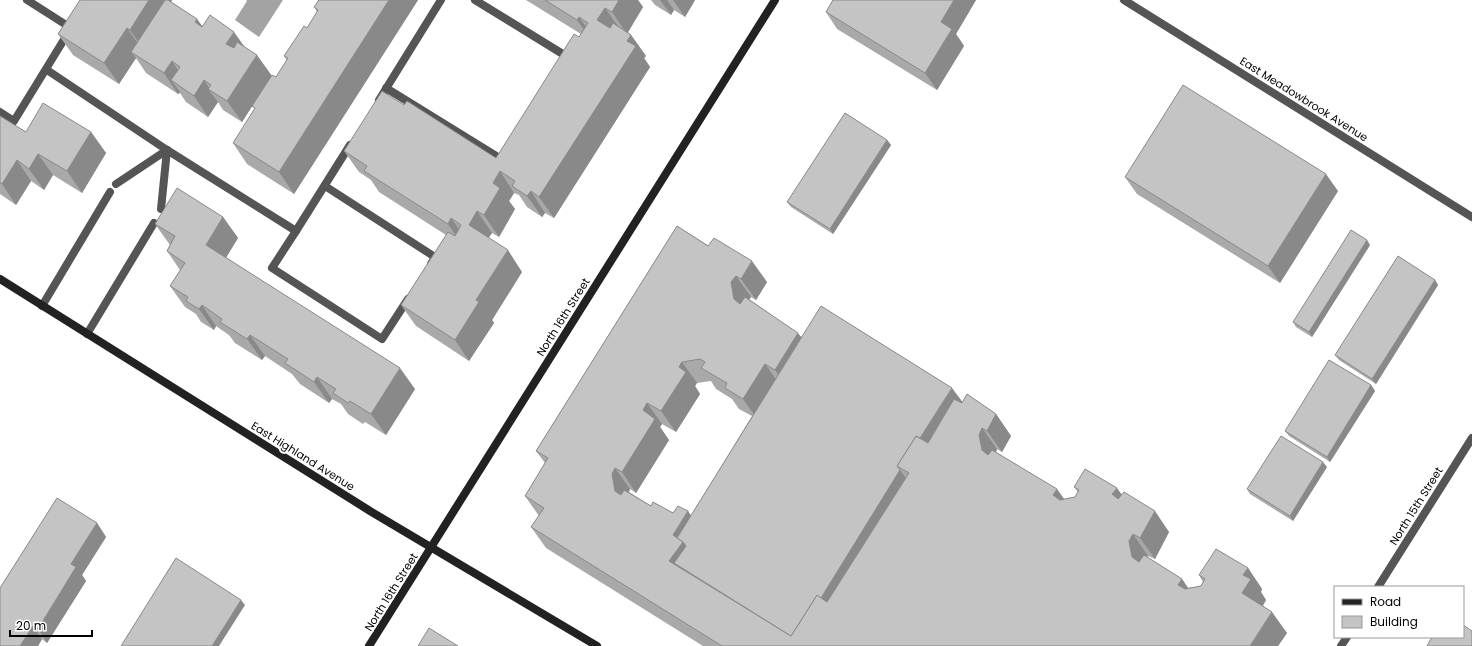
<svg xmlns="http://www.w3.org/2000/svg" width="1472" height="646" font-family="Poppins,sans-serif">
  <rect width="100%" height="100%" fill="#fff"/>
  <path fill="#a3a3a3" d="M246,0h37l-24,37 -24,-17 12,-19z"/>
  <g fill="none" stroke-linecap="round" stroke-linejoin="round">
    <g stroke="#555" stroke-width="8">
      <path d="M27,0l44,28"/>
      <path d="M475,0l91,56 -4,6"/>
      <path d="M47,70l120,80 129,81 54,-86"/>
      <path d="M386,88l115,71 3,-4"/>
      <path d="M379,100l62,-100"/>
      <path d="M0,112l14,9 54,-88"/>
      <path d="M116,184l51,-34"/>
      <path d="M325,186l110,71 -4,7"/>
      <path d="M161,209l6,-59"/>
      <path d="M296,231l-24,37 110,71 26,-40"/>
      <path d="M42,306l68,-114"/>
      <path d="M87,334l67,-111"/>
    </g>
    <g stroke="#555" stroke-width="8">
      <path d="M1124,0l348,217"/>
      <path d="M1378,587l94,-149"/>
      <path d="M1341,646l6,-9"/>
    </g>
    <g stroke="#222" stroke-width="8">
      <path d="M0,279l370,232 227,135"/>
      <path d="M369,646l406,-646"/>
    </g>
  </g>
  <g fill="#a9a9a9" fill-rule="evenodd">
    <path d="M80,0h92l-1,2 26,17 5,7 44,22 25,28 5,1 11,-17 -3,-4 23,-28 10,-16 -3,-5 5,-7h99l-124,194 -47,-30 -14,-21 22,-34 -3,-3 2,-4 -12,20 -19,-12 -5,-8 -10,15 -22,-15 -6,-9 -2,1 -32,-21 -10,-15 -17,26 -46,-29 -15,-21z"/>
    <path d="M526,0h112l5,7 -15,25 3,3 15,21 -2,2 6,9 -96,151 -9,-5 -3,4 -15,-10 -8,-12 -5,-2 -5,8 6,8 -16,28 -7,-4 -4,5 34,34 -30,48 2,3 -25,38 -53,-35 -15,-21 45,-70 -67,-43 -8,-12 -12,-8 -15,-21 60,-46 92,53 85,-124z"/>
    <path d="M651,0h44l-10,17 -11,-7 -3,5 -16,-10z"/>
    <path d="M833,0h143l-20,34 8,12 -27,44 -100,-61 -11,-17z"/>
    <path d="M0,116l26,16h65l15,21 -24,40 -29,-18 -9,15 -13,-9 -15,24 -16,-11z"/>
    <path d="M887,140l4,5 -58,89 -42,-27 -4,-5z"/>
    <path d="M1125,177l213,14 -58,92 -143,-89z"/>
    <path d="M223,217l15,21 -12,19 189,132 -29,46 -21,-13 -2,2 -15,-10 -7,-10 -9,-5 -3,4 -29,-19 -8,-10 -27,-18 -3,4 -27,-17 -6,-8 -13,-9 -2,4 -13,-8 -5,-8 -11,-7 -15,-21 10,-16 -13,-19 3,-6 -15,-21z"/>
    <path d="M677,226l90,56 -11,18 -5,-3 -2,2 53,38 160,65 34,12 15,22 -9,16 -5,-3 -1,3 68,47 11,-2 3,-5 -4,-5 48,7 47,38 -14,27 -7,-3 -1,1 35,22 6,9 13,-2 2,-4 -4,-7 49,-7 14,21 -1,3 5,8 -3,6 24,27 -9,13h-575l-157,-98 -15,-21 8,-11 -14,-20 20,-33 -9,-12zM711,381l5,8 16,10 7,10 13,7 -61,100 -3,-5 -15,2 -22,-7 -22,-14 1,-3 6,4 33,-53 -9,-13 2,-3 14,8 24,-38 -5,-8 2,-3z"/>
    <path d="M1370,245l-58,92 -16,-10 -3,-5z"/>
    <path d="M1435,280l3,5 -62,99 -37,-24 -4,-5z"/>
    <path d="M1371,385l4,6 -45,71 -41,-26 -4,-5z"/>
    <path d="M1327,467l-34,54 -43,-27 -3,-5z"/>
    <path d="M97,523l9,14 -24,38 4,6 -39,62 -5,-4 -4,7h-38z"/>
  </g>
  <g fill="#898989">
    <path d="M148,0h24l-10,16 -17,35 -15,-21z"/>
    <path d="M389,0h29l-124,194 -15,-22z"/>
    <path d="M619,0h19l5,7 -16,27 -15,-22z"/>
    <path d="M660,0h7l7,10 -3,5z"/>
    <path d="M673,0h22l-10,17z"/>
    <path d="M954,0h22l-20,34 8,12 -27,44 -12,-17 16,-51z"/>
    <path d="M605,8l15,21 -8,13 -15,-22z"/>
    <path d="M579,17l15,21 -2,3 -15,-21z"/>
    <path d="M197,19l15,21 -17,-18z"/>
    <path d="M127,28l15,21 -11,3 5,6 -17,26 -15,-21z"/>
    <path d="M234,32l15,21 -8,12 -15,-21z"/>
    <path d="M631,35l15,21 -2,2 6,9 -96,151 -15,-21z"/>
    <path d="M257,55l15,21 -30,46 -15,-21z"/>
    <path d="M172,61l14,21 -15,-2 9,12 -2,2 -14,-21z"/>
    <path d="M204,80l7,11 -3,-2 10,13 -10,15 -14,-21z"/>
    <path d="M91,132l15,21 -24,40 -15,-22z"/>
    <path d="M887,140l4,5 -58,89 -3,-5z"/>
    <path d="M38,154l15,21 -9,15 -15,-21z"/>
    <path d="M17,160l14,21 -15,24 -14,-21z"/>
    <path d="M500,171l14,22 -5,8 6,8 -16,28 -15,-22 9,-32z"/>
    <path d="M1326,174l12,17 -58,92 -12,-17z"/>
    <path d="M531,191l14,22 -3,4 -15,-21z"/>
    <path d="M477,211l15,22 -9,13 -14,-21z"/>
    <path d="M223,217l15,21 -17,28 -15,-21z"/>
    <path d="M451,218l15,21 -4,6 -14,-21z"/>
    <path d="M1367,240l3,5 -58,92 -3,-5z"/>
    <path d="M508,250l14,22 -30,48 2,3 -25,38 -14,-21 21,-40z"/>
    <path d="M752,261l15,21 -11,18 -15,-21z"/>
    <path d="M736,276l15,21 -5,7 3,16 -15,-21 -3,-17z"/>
    <path d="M1435,280l3,5 -62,99 -4,-5z"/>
    <path d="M202,305l14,21 -2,4 -15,-21z"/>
    <path d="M798,333l15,21 -23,37 -15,-21z"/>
    <path d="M250,335l15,21 -3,4 -15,-21z"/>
    <path d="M682,362l15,21 -2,3 5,8 -24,38 -15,-21 18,-44z"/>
    <path d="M765,364l15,21 -22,35 -15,-21z"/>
    <path d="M400,368l15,21 -29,46 -15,-21z"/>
    <path d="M317,377l15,22 -3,4 -15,-21z"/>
    <path d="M1371,385l4,6 -45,71 -3,-5z"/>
    <path d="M952,388l12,16 -55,69 -7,-5z"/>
    <path d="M647,403l15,21 -2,3 9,13 -33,53 -14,-21 21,-62z"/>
    <path d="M996,414l15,22 -9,16 -15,-21z"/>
    <path d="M982,428l15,21 -3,7 3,15 -15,-21 -3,-15z"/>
    <path d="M1323,462l4,5 -34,54 -3,-5z"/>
    <path d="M615,468l15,21 -3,7 3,16 -15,-21 -3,-17z"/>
    <path d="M900,470l12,17 -99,159 -19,-6z"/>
    <path d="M1117,488l15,21 -20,-15z"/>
    <path d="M1057,489l15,21 -19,-15z"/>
    <path d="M688,511l14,22 -13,42 -20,-14 4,-26z"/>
    <path d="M1155,511l14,21 -14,27 -15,-21z"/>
    <path d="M97,523l9,14 -24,38 4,6 -39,62 -9,-14 33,-65z"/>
    <path d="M1133,534l15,22 -4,6 2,16 -14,-21 -3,-16z"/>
    <path d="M1248,568l14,21 -1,3 5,8 -9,14 -15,-21 1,-18z"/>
    <path d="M1182,579l14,21 -18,-15z"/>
    <path d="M241,600l4,5 -26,41h-7z"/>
    <path d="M1272,612l15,21 -9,13h-28z"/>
    <path d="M33,626l9,13 -4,7h-18z"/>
  </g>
  <g fill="#c4c4c4" stroke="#898989">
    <path d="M80,0h69l-19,30 -3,-2 -23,35 -46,-29z"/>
    <path d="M165,0h3l29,19 -2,3 7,5 8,-12 24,17 -8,12 8,4 3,-6 20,13 -30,46 -19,-12 3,-4 -7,-5 -10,16 -23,-16 9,-13 -8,-6 -8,12 -33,-21z"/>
    <path d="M319,0h70l-110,172 -46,-29 22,-35 -3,-2 20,-31 4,2 12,-19 -4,-2 20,-30 3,2 11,-18 -4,-3z"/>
    <path d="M545,0h74l-7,12 -7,-4 -8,12 13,8 3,-5 18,12 -4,6 9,5 -97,151 -8,-6 -4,5 -15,-10 3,-5 -15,-10 -7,12 7,5 -16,27 -7,-4 -8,14 39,25 -32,50 3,2 -24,38 -54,-35 47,-73 7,4 6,-11 -10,-7 -3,6 -84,-53 3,-5 -23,-15 38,-60 22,14 3,-4 89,57 78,-124 5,3 9,-14 -9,-6 -2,3z"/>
    <path d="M833,0h121l-13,22 11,7 -27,44 -99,-61z"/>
    <path d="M1183,85l143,89 -58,92 -143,-89z"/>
    <path d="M43,103l48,29 -24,39 -29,-17 -9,15 -12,-9 -15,24 -2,-2v-66l26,16z"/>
    <path d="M845,113l42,27 -57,89 -43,-27z"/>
    <path d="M177,188l46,29 -17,28 194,123 -29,46 -21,-13 -2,2 -15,-10 3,-4 -19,-12 -3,5 -29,-19 3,-4 -38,-24 -3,4 -27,-17 2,-3 -20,-14 -3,4 -13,-8 2,-4 -18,-11 15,-23 -18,-12 8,-15 -20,-12z"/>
    <path d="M677,226l31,20 6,-8 38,23 -11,18 -5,-3 -5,6 3,17 6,5 5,-7 53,36 -23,37 -10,-6 -22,35 -18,-11 2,-5 -26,-15 4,-6 -5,-3 -18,3 -3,5 7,5 -25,39 -14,-8 -4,7 12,9 -33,53 -7,-4 -3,6 3,17 6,4 3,-5 27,16 2,-4 20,11 5,-7 10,5 -15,24 10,7 -14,19 122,75 26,-41 10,7 82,-129 -12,-7 19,-30 12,7 26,-44 8,4 5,-9 29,20 -9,17 -5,-3 -3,7 3,15 6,5 4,-5 65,39 -4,6 7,5 15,-3 4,-7 -5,-3 11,-18 32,19 -5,6 6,5 6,-7 31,19 -15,27 -7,-4 -4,7 3,16 7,5 5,-7 38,24 -4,6 7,4 16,-3 4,-7 -6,-4 17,-26 32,19 -5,7 8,4 -9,14 30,19 -22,34h-528l-191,-119 13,-19 -19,-12 23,-38 -12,-7z"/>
    <path d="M1351,230l16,10 -58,92 -16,-10z"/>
    <path d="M1398,256l37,24 -63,99 -37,-24z"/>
    <path d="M821,306l131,82 -32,50 -4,-2 -19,30 3,4 -79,128 -4,-3 -26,41 -117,-73 12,-17 -3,-4 -6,-4z"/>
    <path d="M1329,360l42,25 -44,72 -42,-26z"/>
    <path d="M1281,436l42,26 -33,54 -43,-27z"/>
    <path d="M57,498l40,25 -26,41 5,3 -38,62 -5,-3 -13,20h-20v-58z"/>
    <path d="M176,558l65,42 -29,46h-91z"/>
    <path d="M1463,625l9,6v15h-45l5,-9h31z"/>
    <path d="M429,628l29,18h-40z"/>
  </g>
  <g text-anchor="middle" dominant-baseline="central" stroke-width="4" stroke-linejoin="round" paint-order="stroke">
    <g font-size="11" fill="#000" stroke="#fff">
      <text transform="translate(1304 99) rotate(32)">East Meadowbrook Avenue</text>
      <text transform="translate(563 317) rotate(-58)">North 16th Street</text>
      <text transform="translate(303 456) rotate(32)">East Highland Avenue</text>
      <text transform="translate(1416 506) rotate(-58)">North 15th Street</text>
      <text transform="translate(391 592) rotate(-58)">North 16th Street</text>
    </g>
  </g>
  <rect x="1334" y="586" width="130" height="52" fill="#ffffff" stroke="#999999"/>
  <rect x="1342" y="599" width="20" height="6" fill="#222222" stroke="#999999"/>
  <text x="1370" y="606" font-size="12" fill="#000000">Road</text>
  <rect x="1342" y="616" width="20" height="12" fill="#c4c4c4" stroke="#999999"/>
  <text x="1370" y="626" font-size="12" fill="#000000">Building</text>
  <path d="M10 630v6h82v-6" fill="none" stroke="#000000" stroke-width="2"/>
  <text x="16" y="630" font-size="12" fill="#000000" stroke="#ffffff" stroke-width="3" paint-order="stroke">20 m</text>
</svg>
